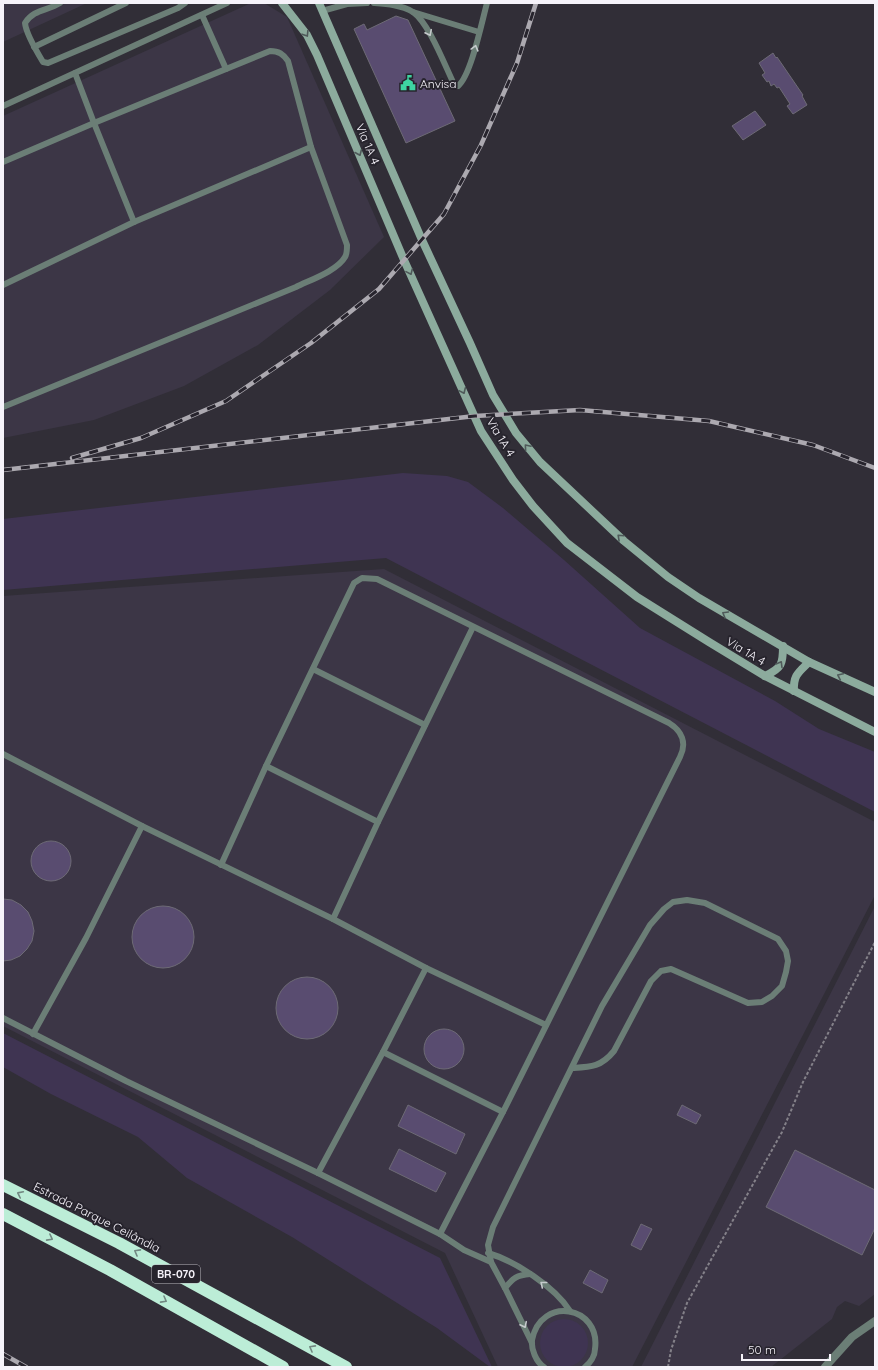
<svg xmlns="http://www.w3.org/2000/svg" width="878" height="1370" font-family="Quicksand,sans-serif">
  <rect width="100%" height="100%" fill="#312e37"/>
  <g fill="#3c3646">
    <path d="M3,3h84l-84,39z"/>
    <path d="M251,3h13l23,14 97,220 -54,53 -72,55 -74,41 -90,34 -91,18v-322z"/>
    <path d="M384,569l491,253v73l-243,472h-134l-53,-114 -442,-227v-430z"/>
    <path d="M875,906v388l-16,12 -14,-5 -8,6 -5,12 -61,48h-130z"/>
  </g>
  <g fill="#3f3452">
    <path d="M403,473l44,3 21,6 35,26 61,52 76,68 135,73 44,28 56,23v60l-489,-254 -383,32v-71z"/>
    <path d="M3,1033l437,225 52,109h-2l-53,-39 -145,-91 -105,-59 -49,-41 -87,-43 -48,-27z"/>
    <circle cx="564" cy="1343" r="24"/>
  </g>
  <g fill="#594c70" stroke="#6d6a75">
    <path d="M396,16l12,4 47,101 -49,22 -52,-114 10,-5 3,6z"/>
    <path d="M773,53l3,5 1,-1 26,38 -1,1 5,9 -14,9 -6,-8 3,-2 -11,-17 -2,1 -3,-4 -3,2 -2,-5 -2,1 -5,-7 3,-2 -6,-10z"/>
    <path d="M755,111l11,14 -23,15 -11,-14z"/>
    <circle cx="51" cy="861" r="20"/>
    <path d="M3,899l9,1 9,5 7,7 4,9 2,10 -2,10 -5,8 -7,7 -9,4 -8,1z"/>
    <circle cx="163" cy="937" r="31"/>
    <circle cx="307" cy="1008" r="31"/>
    <circle cx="444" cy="1049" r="20"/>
    <path d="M408,1105l57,29 -9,20 -58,-28z"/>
    <path d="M682,1105l19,10 -5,9 -19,-9z"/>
    <path d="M399,1149l47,24 -10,19 -47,-23z"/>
    <path d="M795,1150l80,40v38l-13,27 -96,-48z"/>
    <path d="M641,1224l11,5 -11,21 -10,-5z"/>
    <path d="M590,1270l18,10 -6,13 -19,-10z"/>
  </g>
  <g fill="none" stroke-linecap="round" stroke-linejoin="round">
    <path stroke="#848189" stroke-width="2" stroke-dasharray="3 2" stroke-linecap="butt" d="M668,1367l3,-17 16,-47 95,-171 21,-50 72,-140"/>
    <g stroke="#6b7e76" stroke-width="6">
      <path d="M60,3c-13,8 -26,6 -35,20 1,11 12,29 18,39l5,1 130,-55 7,-5"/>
      <path d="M374,3c13,1 27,2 39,9 16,11 32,54 41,72l4,2c13,-10 24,-65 29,-83"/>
      <path d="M322,11l25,-7 20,-1"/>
      <path d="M413,12l66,20"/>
      <path d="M202,15l24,54"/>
      <path d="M34,47l92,-44"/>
      <path d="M75,73l19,50 40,99"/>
      <path d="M3,106l224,-103"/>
      <path d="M3,162l91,-39 176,-72c9,0 13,3 18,10l23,86 36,98c0,4 0,9 -2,12 -8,14 -35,23 -49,30l-293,120"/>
      <path d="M3,285l131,-63 177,-75"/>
      <path d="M313,669l112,56"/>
      <path d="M3,754l139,72 191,93 93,49 120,57"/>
      <path d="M266,766l112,56"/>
      <path d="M221,865l45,-99 88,-183 8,-5 15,1 292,144c13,8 18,20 11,34l-177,355 -63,122"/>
      <path d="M333,919l45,-97 95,-195"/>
      <path d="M3,1018l123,63 192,92 122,61 24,16 27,12"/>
      <path d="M33,1034l53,-96 56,-112"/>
      <path d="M383,1052l120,60"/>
      <path d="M318,1173l65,-121 43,-84"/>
      <path d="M488,1253c27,8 67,34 82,58"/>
      <path d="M505,1288c8,-10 12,-13 25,-14"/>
      <path d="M532,1343l-27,-55 -14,-26 -3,-17 5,-18 109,-221 48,-81 14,-16 9,-7 14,-2 18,3 73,36 8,12 2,10 -2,11 -4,14 -10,10 -10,6 -14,1 -77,-34 -10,2 -10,10 -37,70c-13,16 -23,16 -42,17"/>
      <path d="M544,1367c-8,-5 -13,-18 -12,-27 9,-45 69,-34 63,9 0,7 -5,14 -10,18"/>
    </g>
    <path stroke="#6b7e76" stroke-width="8" d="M825,1367l27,-30 23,-16"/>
    <g stroke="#8cab9d" stroke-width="8">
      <path d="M282,3l25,32 10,20 87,205 77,171 32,49 20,26 34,37 70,54 72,45 56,34 110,56"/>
      <path d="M319,3l103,237 48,103 23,52 23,38 24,29 84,79 44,36 31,21 110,64 66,30"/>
      <path d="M765,676c17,-8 18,-12 18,-30"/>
      <path d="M794,691c-1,-16 5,-19 15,-29"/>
    </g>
    <g stroke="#bcedd7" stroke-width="12">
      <path d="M3,1185l116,58 227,124"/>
      <path d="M3,1214l107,56 173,97"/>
    </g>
    <defs>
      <g id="rail">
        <path d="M72,458l69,-20 85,-37 85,-58 68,-54 65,-75 37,-69 36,-82 19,-60"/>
        <path d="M3,470l472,-54 105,-6 129,11 104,24 62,23"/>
        <path d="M3,1354l23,13"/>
      </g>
    </defs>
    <use href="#rail" stroke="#aca9b0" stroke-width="4.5"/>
    <use href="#rail" stroke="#27242d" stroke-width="3" stroke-dasharray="9" stroke-linecap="butt"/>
  </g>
  <defs><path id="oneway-chevron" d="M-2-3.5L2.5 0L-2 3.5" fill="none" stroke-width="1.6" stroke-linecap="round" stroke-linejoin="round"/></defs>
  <g stroke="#c5cacc">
    <use href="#oneway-chevron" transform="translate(429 33) rotate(64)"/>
    <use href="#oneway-chevron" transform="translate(475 48) rotate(-75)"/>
    <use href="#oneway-chevron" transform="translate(543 1284) rotate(-141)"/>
    <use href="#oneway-chevron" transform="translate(524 1325) rotate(64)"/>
  </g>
  <g stroke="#4f5a5a">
    <use href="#oneway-chevron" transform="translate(306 34) rotate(58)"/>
    <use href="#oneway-chevron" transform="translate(359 153) rotate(67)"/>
    <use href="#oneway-chevron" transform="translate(410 272) rotate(66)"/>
    <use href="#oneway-chevron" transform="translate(463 391) rotate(66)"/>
    <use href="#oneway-chevron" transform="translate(527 447) rotate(-130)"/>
    <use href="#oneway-chevron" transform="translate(620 537) rotate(-137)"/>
    <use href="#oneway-chevron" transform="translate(725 614) rotate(-150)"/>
    <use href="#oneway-chevron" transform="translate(780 664) rotate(-59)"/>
    <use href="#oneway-chevron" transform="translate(840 676) rotate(-155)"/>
  </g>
  <g stroke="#728882">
    <use href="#oneway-chevron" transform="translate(20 1194) rotate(-154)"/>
    <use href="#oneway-chevron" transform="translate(50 1238) rotate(28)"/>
    <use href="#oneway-chevron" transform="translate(137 1252) rotate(-151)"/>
    <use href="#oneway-chevron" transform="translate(164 1300) rotate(29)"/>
    <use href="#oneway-chevron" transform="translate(312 1348) rotate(-151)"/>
  </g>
  <defs>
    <symbol id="civic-bare" viewBox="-9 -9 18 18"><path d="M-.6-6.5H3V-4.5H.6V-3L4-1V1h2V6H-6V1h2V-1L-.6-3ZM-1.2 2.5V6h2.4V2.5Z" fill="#3ed4a2" stroke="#27242d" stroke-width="2.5" paint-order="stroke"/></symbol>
  </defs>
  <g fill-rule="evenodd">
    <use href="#civic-bare" x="397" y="72" width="22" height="22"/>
  </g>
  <g text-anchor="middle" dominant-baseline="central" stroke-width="4" stroke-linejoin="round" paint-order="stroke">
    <rect fill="#27242d" stroke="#b8b5bc" stroke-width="1" x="152" y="1265" width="48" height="18" rx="3"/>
    <g font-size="11" font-weight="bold" fill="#f6f3fa">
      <text x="176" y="1274">BR-070</text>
    </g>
    <g font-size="12" fill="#f6f3fa" stroke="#27242d" text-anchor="start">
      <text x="420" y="83">Anvisa</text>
    </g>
    <g font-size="12" fill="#f6f3fa" stroke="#27242d">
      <text transform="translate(368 144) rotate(67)">Via 1A 4</text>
      <text transform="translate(501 437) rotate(59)">Via 1A 4</text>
      <text transform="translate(746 651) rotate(31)">Via 1A 4</text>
      <text transform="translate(97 1217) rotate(27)">Estrada Parque Ceilândia</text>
    </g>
  </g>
  <rect width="878" height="1370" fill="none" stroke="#f6f3fa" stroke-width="8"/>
  <path d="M742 1354v6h88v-6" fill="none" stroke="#f6f3fa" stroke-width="2"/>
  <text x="748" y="1354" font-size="12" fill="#f6f3fa" stroke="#27242d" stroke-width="3" paint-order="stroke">50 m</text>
</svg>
